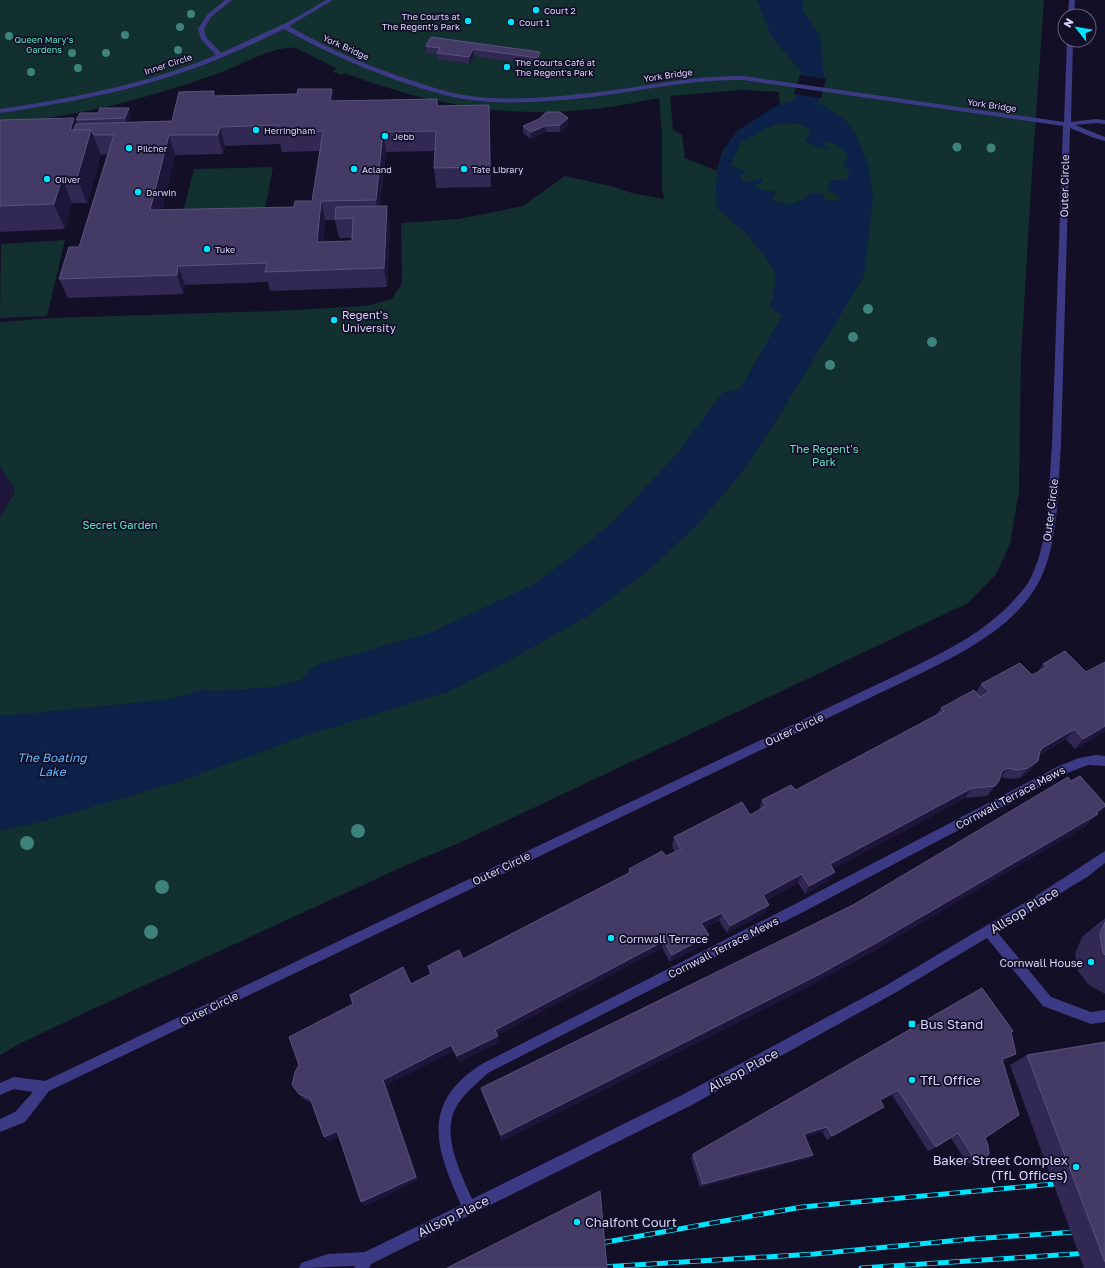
<svg xmlns="http://www.w3.org/2000/svg" width="1105" height="1268" font-family="'Golos Text',sans-serif">
  <rect width="100%" height="100%" fill="#130f26"/>
  <g fill="#12302f" fill-rule="evenodd">
    <path d="M0,0h1044l-12,173 -11,184 -2,134 -9,53 -14,30 -28,29 -509,240 -48,20 -331,152 -61,29 -19,11v-538l15,-26 -15,-3v-166l51,-4 223,-7 92,-5 26,-7 10,-16 -1,-60 58,-4 64,-13 42,-30 49,11 18,6 32,6 -2,-11v-53l-3,-37c-19,3 -38,8 -57,10 -94,12 -171,-3 -258,-35l-2,2 -9,-3 3,-4 -40,-20c-21,-3 -53,16 -74,24 -22,8 -44,15 -67,22 -47,14 -106,25 -155,31zM742,90l37,2 1,12 -43,28 -15,20 -5,19 -32,-13 -3,-23 -9,-5 -3,-34z"/>
    <path d="M273,167l-9,48 -82,1 12,-47z"/>
    <path d="M65,240l-18,76 -47,2 1,-74z"/>
  </g>
  <path fill="#0c2248" fill-rule="evenodd" d="M757,0h46v11l17,24 4,42 -6,26 26,15 13,19 12,31 4,31 -9,77 -94,155 -31,45 -43,50 -45,42 -63,48 -67,38 -71,37 -148,46 -127,46 -142,41 -33,6v-115h14l158,-16 28,-9 16,1 58,-4 27,-7 13,-14 118,-34 100,-47 31,-22 50,-41 62,-66 48,-64 17,-3 42,-73 -13,-10 4,-9 3,-21 -10,-18 -18,-23 -31,-27c-3,-28 0,-54 19,-75 5,-6 14,-10 20,-14 15,-10 21,-15 39,-19l7,-27 -31,-37zM782,123l18,1 10,5v6l-5,6c4,3 19,9 24,8l-6,-6v-2c10,-1 18,6 24,13l-1,6 -3,4 7,8 -3,7 -6,1h-11l1,3 -3,3v4l12,7v3l-13,1 -6,-7h-10l-16,9 -7,1 -13,-2 -3,-3 4,-7c-9,-3 -12,1 -22,-6l9,-4 -1,-4 -14,4 -6,-2v-5l3,-4 -14,-6 10,-23 32,-17z"/>
  <path fill="#130f26" d="M800,75l26,4 -5,19 -27,-4z"/>
  <g fill="none" stroke-linecap="round" stroke-linejoin="round">
    <g fill="#3d3a85" fill-rule="evenodd">
      <path d="M225,0h7l-21,17 -7,12 2,8 15,16 69,-32 36,-21h7l-44,26c40,23 83,42 127,56 15,5 31,10 47,13 44,7 91,2 136,-3 48,-6 95,-17 144,-16l321,46 3,-82h6l-2,82 25,-3 9,1v4l-9,-1 -21,2 30,12v4l-11,-3 -24,-10 -9,316c-3,40 -2,91 -18,129 -22,54 -89,84 -138,108l-856,410 -24,31 -25,10v-13l15,-7 18,-20 -19,-3 -14,6v-12l14,-6 31,4 852,-406c43,-21 85,-40 117,-75 7,-8 14,-15 18,-25 17,-34 17,-93 20,-131l11,-318 -320,-46c-54,-1 -106,12 -159,18 -40,4 -81,7 -121,1 -17,-3 -33,-8 -49,-13 -46,-15 -89,-34 -130,-57 -20,10 -41,20 -61,28 -70,30 -148,45 -223,56v-4c73,-11 147,-25 216,-54l-15,-16 -3,-10 9,-14z"/>
      <path d="M1069,0h6l-1,16h-6z"/>
      <path d="M1096,755l9,1v10l-17,-1 -21,8 -262,138 -317,162c-11,10 -22,19 -30,31 -19,28 3,69 14,95l208,-103 205,-110 151,-90 69,-45v12l-18,14 -90,55 54,65 40,15 14,-2v12l-14,2 -48,-18 -56,-68 -94,56 -203,112 -319,158 -2,4h-15l1,-2c-19,0 -37,2 -56,2l2,-5 27,-9 37,-2 96,-47c-18,-42 -40,-87 0,-125 5,-5 12,-10 19,-15l317,-162 262,-137 20,-8z"/>
    </g>
    <defs>
      <g id="rail">
        <path d="M601,1243l201,-36 263,-24"/>
        <path d="M602,1267l212,-13 157,-15 134,-9"/>
        <path d="M861,1268l244,-16"/>
      </g>
    </defs>
    <use href="#rail" stroke="#00e5ff" stroke-width="5"/>
    <use href="#rail" stroke="#130f26" stroke-width="3.5" stroke-dasharray="11" stroke-linecap="butt"/>
  </g>
  <g fill="#3d827b">
    <circle cx="191" cy="14" r="4"/>
    <circle cx="180" cy="27" r="4"/>
    <circle cx="125" cy="35" r="4"/>
    <circle cx="9" cy="36" r="4"/>
    <circle cx="178" cy="50" r="4"/>
    <circle cx="72" cy="53" r="4"/>
    <circle cx="106" cy="53" r="4"/>
    <circle cx="78" cy="68" r="4"/>
    <circle cx="31" cy="72" r="4"/>
    <circle cx="957" cy="147" r="4.5"/>
    <circle cx="991" cy="148" r="4.5"/>
    <circle cx="868" cy="309" r="5"/>
    <circle cx="853" cy="337" r="5"/>
    <circle cx="932" cy="342" r="5"/>
    <circle cx="830" cy="365" r="5"/>
    <circle cx="358" cy="831" r="7"/>
    <circle cx="27" cy="843" r="7"/>
    <circle cx="162" cy="887" r="7"/>
    <circle cx="151" cy="932" r="7"/>
  </g>
  <g fill="#312854" fill-rule="evenodd">
    <path d="M431,37l109,22 -2,6 -64,-9 -5,8 -31,-5 -1,-5 -11,-1v-7z"/>
    <path d="M214,91l1,5 119,5 103,-2 1,7 51,-1 1,19 1,63 -55,1 -2,-20 1,-17 -49,1 -6,54 10,19 -3,62 -117,4 -2,-9 -83,3 -2,9 -115,4 -9,-19 20,-32 28,-93 -6,1 -14,48h-15l-7,26 -65,3v-112l78,4 -2,-4 55,-5 -3,7 44,-1zM280,144l2,8 38,-1 -8,50 -18,6 -132,3 13,-55 48,-1 2,-8zM325,220h10l4,18h13v3l-29,1z"/>
    <path d="M539,119l29,6 -8,7h-14l-15,7 -8,-6v-7z"/>
    <path d="M1043,664l62,67 -30,18 -9,-10 -27,16 -1,6 -8,10 -10,7 -11,1 -8,-2 -1,1 -1,3 -12,15 -22,2 -132,71 -3,11 -25,14 -7,-11 -32,17 -1,13 -38,20 -8,-12 -15,7 2,15 -36,19 -8,-14 -165,87 2,7 -40,20 -6,-11 -67,34 32,95 -53,26 -26,-70 -10,6 -18,-40 -7,-3 -5,-5 112,-110 19,-10 -2,-8 35,-7 165,-86 1,-4 37,-13 9,-4 -3,-6 2,-9 76,-22 9,-5v-1l3,-9 34,-10 140,-75 5,-7 35,-16 5,-8 51,-9 5,-2z"/>
    <path d="M1071,781l34,23v3l-21,20 -216,127 -55,30 -311,157 -19,-46 -2,-7 372,-183z"/>
    <path d="M1105,918v76l-17,-10 -10,-13 -3,-18 7,-16z"/>
    <path d="M1011,1032l-4,28 -4,1 -18,77 -2,23 -9,3 -7,-1 -16,-25 -15,9 -8,4 -36,-56 -11,6 -4,11 -50,28 -5,-8 -17,5 3,22 -108,28 -9,-29 2,-4z"/>
    <path d="M1105,1042v226h-21l-74,-203 17,-10z"/>
  </g>
  <g fill="#1d163a">
    <path d="M473,49l1,7 -5,8v-7z"/>
    <path d="M540,52v7l-2,6v-7z"/>
    <path d="M332,89l3,19 -5,-7z"/>
    <path d="M489,105l1,19 1,63 -1,-20z"/>
    <path d="M129,108l2,7 -4,10 -2,-7z"/>
    <path d="M74,118l7,18 -11,-6z"/>
    <path d="M568,118v7l-8,7v-7z"/>
    <path d="M545,126l1,6 -15,7v-7z"/>
    <path d="M220,127l5,19 -2,8 -5,-19z"/>
    <path d="M91,130l10,25 -14,48 -10,-25z"/>
    <path d="M383,132l3,20 -7,68 -3,-20z"/>
    <path d="M169,135l6,20 -18,75 -7,-20z"/>
    <path d="M62,178l10,25 -7,26 -11,-25z"/>
    <path d="M321,201l4,19 -4,41 -4,-19z"/>
    <path d="M387,206l3,19 -3,62 -3,-19z"/>
    <path d="M178,266l7,19 -2,9 -6,-19z"/>
    <path d="M0,466l15,24 -15,27z"/>
    <path d="M1105,726v5l-30,18 8,-10z"/>
    <path d="M1075,729l-9,10 -30,17 8,-9z"/>
    <path d="M1038,761l-8,10 -10,7 8,-10z"/>
    <path d="M1008,768l-7,9 -6,4 7,-10z"/>
    <path d="M972,788l-7,10 -139,75 4,-9z"/>
    <path d="M1105,806l-21,21 -216,127 -55,30 -311,157 -1,-6 595,-323z"/>
    <path d="M835,872l-5,8 -25,14 4,-8z"/>
    <path d="M802,874l-4,9 -39,20 4,-8z"/>
    <path d="M769,905l-4,8 -38,20 3,-7z"/>
    <path d="M722,913l-3,8 -20,10 2,-8z"/>
    <path d="M709,935l-3,8 -36,19 2,-7z"/>
    <path d="M664,941l-2,7 -166,88 -1,-6z"/>
    <path d="M498,1036l1,6 -40,20 -2,-6z"/>
    <path d="M451,1045l2,6 -67,34 32,95 -53,26 -4,-4 22,-122z"/>
    <path d="M1016,1054l-9,6 -14,4 9,-5z"/>
    <path d="M898,1090l-6,5 -18,10 6,-5z"/>
    <path d="M884,1107l-7,5 -50,28 5,-4z"/>
    <path d="M827,1127l-5,5 -23,7 5,-5z"/>
    <path d="M337,1131l4,4 -12,7 -5,-5z"/>
    <path d="M813,1155l-5,4 -108,28 3,-3z"/>
  </g>
  <g fill="#433a66" stroke="#5a527e" fill-rule="evenodd">
    <path d="M431,37l109,15 -2,6 -65,-9 -4,8 -32,-4 3,-5 -14,-2z"/>
    <path d="M298,89h34l-2,12 107,-2v7l52,-1 1,62 -56,1 2,-37 -53,1 -7,68 -55,1 -4,41 35,-1 1,-23 -18,1 1,-12 51,-1 -3,62 -119,4 2,-9 -89,3 -1,9 -118,4 10,-32h10l35,-112h-20l-3,-5h-17l2,-6 96,-3 7,-29 35,-1 -1,5 84,-2zM278,125l-1,8 46,-2 -11,70h-17l-1,6 -144,3 19,-75h49l2,-8z"/>
    <path d="M100,108h29l-4,10 -49,2 4,-7h18z"/>
    <path d="M546,112h14l8,6 -8,7 -15,1 -14,6 -8,-6 16,-7z"/>
    <path d="M74,118l-4,12h21l-14,48h-15l-8,26 -54,2v-86z"/>
    <path d="M1065,651l21,21 19,-10v64l-22,13 -8,-10 -31,18 -4,4 -2,10 -10,7 -11,2 -9,-2 -6,3 -3,10 -4,5 -23,2 -142,76 5,8 -26,14 -7,-12 -39,21 6,10 -39,21 -8,-13 -21,10 8,12 -37,20 -8,-14 -169,89 3,6 -41,20 -6,-11 -68,35 33,97 -55,25 -24,-71 -13,6 -14,-39 -11,-4 -7,-9 3,-13 4,-7 -10,-28 64,-33 -3,-9 53,-28 8,17 20,-10 -3,-8 31,-16 4,9 168,-87 -2,-3 33,-18 4,5 15,-7 -7,-12 68,-35 8,13 16,-9 -4,-6 29,-15 5,5 148,-79 -3,-3 33,-18 6,7 9,-5 -8,-8 39,-21 12,12 15,-8 -4,-3z"/>
    <path d="M1080,776l25,28v2l-9,6 2,2 -222,129 -56,31 -319,161 -20,-47 372,-183 215,-128 3,4z"/>
    <path d="M1105,922v33l-2,-2 -3,-19z"/>
    <path d="M982,988l31,43 -2,1 5,22 -14,5 17,56 -34,23 3,7 1,9 -6,7 -8,-1 -17,-27 -22,14 -38,-57 -18,10 4,7 -52,29 -5,-9 -23,7 9,21 -110,29 -10,-30z"/>
    <path d="M1105,1042v220l-78,-207z"/>
    <path d="M600,1191l7,77h-160z"/>
  </g>
  <g fill="#00e5ff" stroke="#130f26" stroke-width="1.5">
    <circle cx="536" cy="10" r="4"/>
    <circle cx="468" cy="21" r="4"/>
    <circle cx="511" cy="22" r="4"/>
    <circle cx="507" cy="67" r="4"/>
    <circle cx="256" cy="130" r="4"/>
    <circle cx="385" cy="136" r="4"/>
    <circle cx="129" cy="148" r="4"/>
    <circle cx="354" cy="169" r="4"/>
    <circle cx="464" cy="169" r="4"/>
    <circle cx="47" cy="179" r="4"/>
    <circle cx="138" cy="192" r="4"/>
    <circle cx="207" cy="249" r="4"/>
    <circle cx="334" cy="320" r="4"/>
    <circle cx="611" cy="938" r="4"/>
    <circle cx="1091" cy="962" r="4"/>
    <rect x="908" y="1020" width="8" height="8" rx="2"/>
    <circle cx="912" cy="1080" r="4"/>
    <circle cx="1076" cy="1167" r="4"/>
    <circle cx="577" cy="1222" r="4"/>
  </g>
  <g text-anchor="middle" dominant-baseline="central" stroke-width="3.5" stroke-linejoin="round" paint-order="stroke">
    <g font-size="9" fill="#d9d4ff" stroke="#130f26" text-anchor="start">
      <text x="544" y="10">Court 2</text>
      <text x="460" y="16" text-anchor="end">The Courts at<tspan x="460" dy="10">The Regent's Park</tspan></text>
      <text x="519" y="22">Court 1</text>
      <text x="515" y="62">The Courts Café at<tspan x="515" dy="10">The Regent's Park</tspan></text>
      <text x="264" y="130">Herringham</text>
      <text x="393" y="136">Jebb</text>
      <text x="137" y="148">Pilcher</text>
      <text x="362" y="169">Acland</text>
      <text x="472" y="169">Tate Library</text>
      <text x="55" y="179">Oliver</text>
      <text x="146" y="192">Darwin</text>
      <text x="215" y="249">Tuke</text>
    </g>
    <g font-size="9" fill="#5fe0c0" stroke="#130f26">
      <text x="44" y="39">Queen Mary's<tspan x="44" dy="10">Gardens</tspan></text>
    </g>
    <g font-size="9" fill="#d9d4ff" stroke="#130f26">
      <text transform="translate(346 47) rotate(24)">York Bridge</text>
      <text transform="translate(168 64) rotate(-18)">Inner Circle</text>
      <text transform="translate(668 75) rotate(-8)">York Bridge</text>
      <text transform="translate(992 105) rotate(8)">York Bridge</text>
    </g>
    <g font-size="11" fill="#d9d4ff" stroke="#130f26">
      <text transform="translate(1064 186) rotate(-89)">Outer Circle</text>
      <text transform="translate(1050 510) rotate(-83)">Outer Circle</text>
      <text transform="translate(794 729) rotate(-25)">Outer Circle</text>
      <text transform="translate(1010 797) rotate(-28)">Cornwall Terrace Mews</text>
      <text transform="translate(501 868) rotate(-26)">Outer Circle</text>
      <text transform="translate(723 947) rotate(-27)">Cornwall Terrace Mews</text>
      <text transform="translate(209 1008) rotate(-26)">Outer Circle</text>
    </g>
    <g font-size="11" fill="#d9d4ff" stroke="#130f26" text-anchor="start">
      <text x="342" y="314">Regent's<tspan x="342" dy="13">University</tspan></text>
      <text x="619" y="938">Cornwall Terrace</text>
      <text x="1083" y="962" text-anchor="end">Cornwall House</text>
    </g>
    <g font-size="11" fill="#5fe0c0" stroke="#130f26">
      <text x="824" y="448">The Regent's<tspan x="824" dy="13">Park</tspan></text>
      <text x="120" y="524">Secret Garden</text>
    </g>
    <g font-size="12" font-style="italic" fill="#62b6ff" stroke="#130f26">
      <text x="52" y="757">The Boating<tspan x="52" dy="14">Lake</tspan></text>
    </g>
    <g font-size="13" fill="#d9d4ff" stroke="#130f26">
      <text transform="translate(1024 910) rotate(-31)">Allsop Place</text>
      <text transform="translate(743 1070) rotate(-28)">Allsop Place</text>
      <text transform="translate(453 1216) rotate(-26)">Allsop Place</text>
    </g>
    <g font-size="13" fill="#d9d4ff" stroke="#130f26" text-anchor="start">
      <text x="920" y="1024">Bus Stand</text>
      <text x="920" y="1080">TfL Office</text>
      <text x="1068" y="1160" text-anchor="end">Baker Street Complex<tspan x="1068" dy="15">(TfL Offices)</tspan></text>
      <text x="585" y="1222">Chalfont Court</text>
    </g>
  </g>
  <g transform="translate(1077 28) rotate(301)"><circle r="19" fill="#130f26" stroke="#625e7d"/>
  <path d="M0-3L7 15L0 10L-7 15Z" fill="#00e5ff"/>
  <text y="-6" font-size="11" font-weight="bold" text-anchor="middle" fill="#d9d4ff">N</text>
  </g>
</svg>
